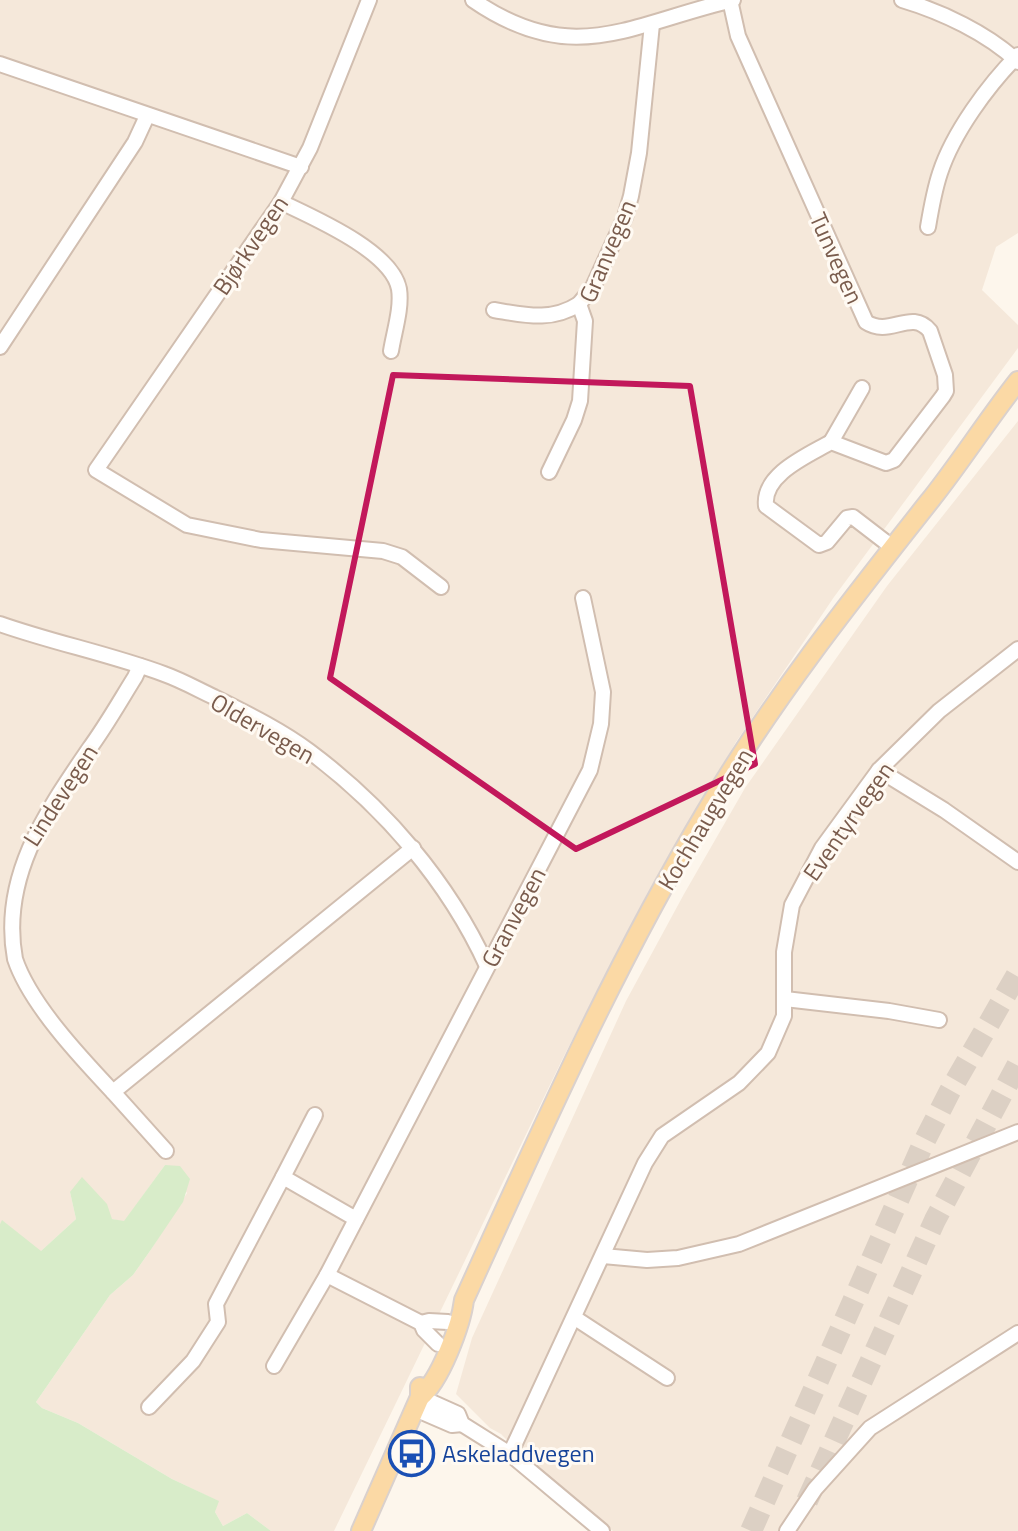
<svg xmlns="http://www.w3.org/2000/svg" width="1018" height="1531" font-family="'Titillium Web',sans-serif">
  <rect width="100%" height="100%" fill="#fdf6ec"/>
  <g fill="#f5e8da">
    <path d="M0,0h1018v233l-22,14 -14,43 36,35v23l-184,249 -98,145 -88,150 -85,166 -229,473h-63l-24,-18 -24,13 -8,-14 3,-11 -46,-22 -94,-56 -36,-15 -6,-6 74,-107 23,-20 17,-24 37,-58 -22,-28 -41,57 -12,-3 -42,-27 6,27 -36,33 -37,-31 -3,3z"/>
    <path d="M1018,421v1110h-405l-87,-72 -25,-25 -11,-6 -34,-34 16,-56 154,-337 58,-107 61,-106 142,-202z"/>
  </g>
  <path fill="#d8ecc9" d="M165,1165l15,1 10,13 -7,23 -33,49 -17,24 -23,20 -74,107 6,6 36,15 94,56 47,22 -4,11 8,14 24,-13 24,18h-271v-307l2,-4 39,31 35,-32 -6,-27 12,-15 25,27 5,15 12,2z"/>
  <g fill="none" stroke-linecap="round" stroke-linejoin="round">
    <g stroke="#dcd0c4" stroke-width="22" stroke-dasharray="22 11" stroke-linecap="butt">
      <path d="M807,1501l128,-281 83,-156"/>
      <path d="M751,1531l172,-387 27,-53 68,-118"/>
    </g>
    <defs>
      <g id="minor">
        <path d="M369,0l-59,148 -29,54 -185,268 91,55 74,15 122,11 19,6 39,30"/>
        <path d="M473,0c100,69 157,24 260,0"/>
        <path d="M730,0l8,36 128,286c24,16 45,-14 64,9l15,44 1,16 -3,5 -49,64 -8,3 -55,-21c-22,13 -69,32 -65,64l53,39 8,-3 20,-24 6,-1 39,30"/>
        <path d="M902,0c40,12 85,33 116,62"/>
        <path d="M0,64l301,103"/>
        <path d="M281,202c31,15 111,49 118,87 3,19 -5,43 -8,62"/>
        <path d="M928,227c3,-18 6,-36 12,-54 13,-40 48,-88 78,-118"/>
        <path d="M494,310c31,5 57,12 85,-6"/>
        <path d="M0,347l135,-205 12,-26"/>
        <path d="M831,442l31,-54"/>
        <path d="M549,472l25,-52 6,-19 5,-80 -6,-17 14,-17 32,-70 6,-21 8,-43 13,-129"/>
        <path d="M0,624c54,19 110,30 164,50 17,6 33,15 50,23 32,16 67,33 95,54 75,56 139,130 178,215"/>
        <path d="M140,666l-5,11c-15,24 -29,49 -46,72 -43,63 -89,129 -74,210 15,45 66,99 98,133l300,-244"/>
        <path d="M879,770l65,40 74,52"/>
        <path d="M785,999l104,12 50,9"/>
        <path d="M113,1092l53,59"/>
        <path d="M315,1115l-32,62 73,42"/>
        <path d="M603,1256l44,4 31,-2 61,-14 279,-112"/>
        <path d="M575,1318l92,60"/>
        <path d="M421,1323l8,-2 19,1"/>
        <path d="M438,1344l-14,-14 -3,-7 -94,-48 263,-505 11,-46 2,-32 -20,-94"/>
        <path d="M274,1366l53,-91"/>
        <path d="M420,1397l38,17 4,10 48,30 92,77"/>
        <path d="M149,1407l44,-46 25,-39 -2,-18 67,-127"/>
        <path d="M415,1409l37,16 10,-1"/>
        <path d="M510,1454l135,-291 17,-27 77,-53 29,-30 16,-37v-64l8,-47 30,-57 57,-78 60,-59 79,-62"/>
        <path d="M787,1531l28,-42 55,-61 148,-95"/>
      </g>
      <g id="major">
        <path d="M420,1397c20,-16 41,-72 44,-97 75,-165 149,-332 242,-488 65,-111 146,-213 226,-314 30,-38 56,-79 86,-117"/>
        <path d="M361,1531l59,-134v-10"/>
      </g>
    </defs>
    <use href="#minor" stroke="#d1beb0" stroke-width="18"/>
    <use href="#major" stroke="#dad1cd" stroke-width="22"/>
    <use href="#minor" stroke="#fff" stroke-width="14"/>
    <use href="#major" stroke="#fbd9a5" stroke-width="18"/>
  </g>
  <path fill="none" stroke="#c2185b" stroke-width="6" stroke-linejoin="round" d="M393,375l297,11 65,378 -179,85 -246,-171z"/>
  <defs>
    <symbol id="bus-ring" viewBox="-11 -11 22 22"><circle r="9.5" fill="#fffaf3" stroke="#1a4fb4" stroke-width="1.5"/><path d="M-5-6H5V4H4V6H2V4H-2V6H-4V4H-5ZM-3.5-4V0h7V-4ZM-3.5 1.2v1.5H-2V1.2ZM2 1.2v1.5H3.5V1.2Z" fill="#1a4fb4"/></symbol>
  </defs>
  <g fill-rule="evenodd">
    <use href="#bus-ring" x="386" y="1428" width="51" height="51"/>
  </g>
  <g text-anchor="middle" dominant-baseline="central" stroke-width="6" stroke-linejoin="round" paint-order="stroke">
    <g font-size="24" fill="#7a5c4d" stroke="#fffaf3">
      <text transform="translate(250 245) rotate(-56)">Bjørkvegen</text>
      <text transform="translate(607 251) rotate(-67)">Granvegen</text>
      <text transform="translate(837 258) rotate(66)">Tunvegen</text>
      <text transform="translate(263 728) rotate(30)">Oldervegen</text>
      <text transform="translate(60 795) rotate(-57)">Lindevegen</text>
      <text transform="translate(705 819) rotate(-59)">Kochhaugvegen</text>
      <text transform="translate(848 821) rotate(-55)">Eventyrvegen</text>
      <text transform="translate(513 917) rotate(-62)">Granvegen</text>
    </g>
    <g font-size="24" fill="#164399" stroke="#fffaf3" text-anchor="start">
      <text x="442" y="1453">Askeladdvegen</text>
    </g>
  </g>
</svg>
